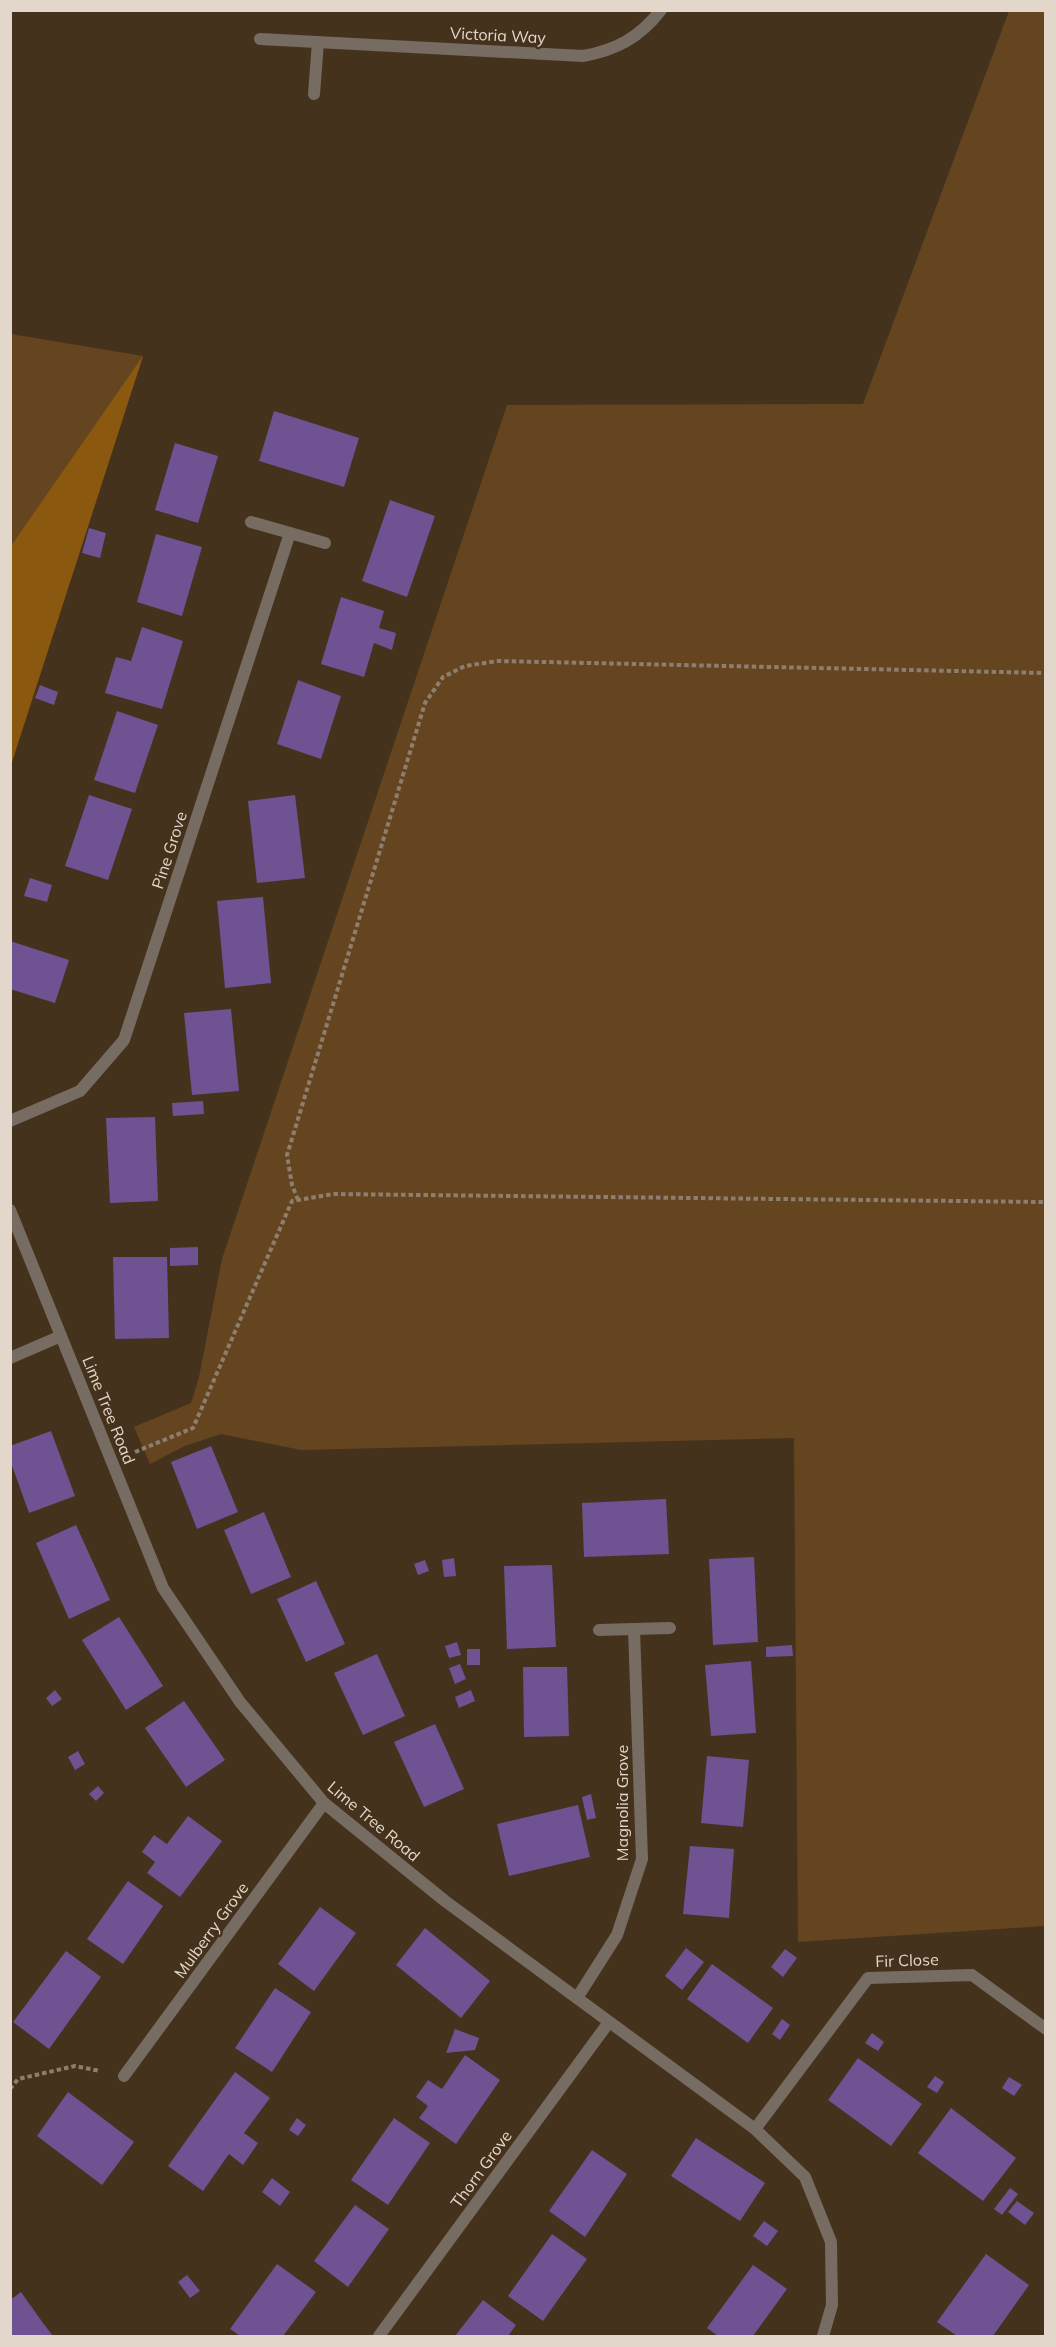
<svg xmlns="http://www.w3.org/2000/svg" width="1056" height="2347" font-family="Mulish,sans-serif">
  <rect width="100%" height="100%" fill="#45321d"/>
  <g fill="#644520">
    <path d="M1009,11h37l-1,1915 -247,16 -4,-504 -493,12 -80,-16 -36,12 -35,18 -16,-37 57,-24 8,-26 23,-118 285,-854 356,-1z"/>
    <path d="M11,334l132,22 -132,409z"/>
  </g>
  <path fill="#8b5810" d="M143,356l-132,409v-219z"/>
  <g fill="#6e5292">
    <path d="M274,411l85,27 -15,49 -85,-26z"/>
    <path d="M175,443l43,13 -20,67 -43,-13z"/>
    <path d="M390,500l45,16 -28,81 -45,-16z"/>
    <path d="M89,528l17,5 -6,25 -18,-5z"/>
    <path d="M156,534l46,13 -20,69 -45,-14z"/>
    <path d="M341,597l43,14 -5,17 17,5 -4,17 -18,-7 -10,34 -43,-13z"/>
    <path d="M142,627l41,14 -21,68 -57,-16 11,-36 15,4z"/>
    <path d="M298,680l43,16 -20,63 -44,-15z"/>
    <path d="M40,685l18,7 -4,13 -19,-7z"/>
    <path d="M117,711l41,14 -23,68 -41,-13z"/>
    <path d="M89,795l43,14 -24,71 -43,-14z"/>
    <path d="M295,795l10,83 -48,5 -9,-82z"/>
    <path d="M30,878l22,7 -5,17 -23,-6z"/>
    <path d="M263,897l8,86 -46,5 -8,-87z"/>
    <path d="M10,941l59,19 -14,43 -45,-14z"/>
    <path d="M231,1009l8,82 -47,4 -8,-82z"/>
    <path d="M203,1101l1,13 -31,2 -1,-13z"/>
    <path d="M155,1117l3,84 -48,2 -4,-85z"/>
    <path d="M198,1247v18l-28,1v-18z"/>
    <path d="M113,1257h54l2,81 -54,1z"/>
    <path d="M51,1431l24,65 -46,17 -19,-53v-14z"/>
    <path d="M211,1446l27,66 -41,17 -26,-67z"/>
    <path d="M666,1499l3,55 -85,3 -2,-54z"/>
    <path d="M264,1512l27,65 -40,17 -27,-64z"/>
    <path d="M76,1525l34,75 -41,19 -33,-76z"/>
    <path d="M754,1557l4,85 -45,3 -4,-86z"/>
    <path d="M454,1558l2,18 -12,1 -2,-17z"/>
    <path d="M425,1560l4,11 -11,4 -4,-11z"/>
    <path d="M552,1565l4,82 -49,2 -3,-83z"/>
    <path d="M316,1581l29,63 -39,18 -29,-63z"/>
    <path d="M119,1617l44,69 -37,24 -44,-70z"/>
    <path d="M457,1642l4,13 -12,3 -4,-12z"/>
    <path d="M792,1645l1,11 -27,1v-10z"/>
    <rect x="467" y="1649" width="13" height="16"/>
    <path d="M377,1654l28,62 -42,19 -29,-62z"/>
    <path d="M751,1661l5,72 -45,3 -6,-71z"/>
    <path d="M460,1664l6,15 -11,5 -6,-16z"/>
    <path d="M523,1667h44l2,69 -45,1z"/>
    <path d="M55,1690l7,9 -10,7 -6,-8z"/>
    <path d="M471,1690l4,11 -16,7 -4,-11z"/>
    <path d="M184,1701l41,59 -39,27 -41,-59z"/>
    <path d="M435,1724l29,65 -40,18 -30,-65z"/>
    <path d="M78,1751l7,13 -10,6 -7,-13z"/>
    <path d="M707,1756l42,4 -6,67 -42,-4z"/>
    <path d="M98,1786l6,7 -8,8 -7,-7z"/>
    <path d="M591,1794l5,24 -9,2 -5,-23z"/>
    <path d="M578,1805l12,52 -81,19 -12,-52z"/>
    <path d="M188,1816l34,25 -42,56 -33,-24 8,-11 -13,-10 12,-17 13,9z"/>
    <path d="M690,1846l44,3 -5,69 -46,-4z"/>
    <path d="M128,1881l35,25 -40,58 -36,-25z"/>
    <path d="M320,1907l36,26 -42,58 -36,-27z"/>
    <path d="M425,1928l65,53 -29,37 -65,-53z"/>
    <path d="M686,1948l18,14 -22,28 -17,-14z"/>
    <path d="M785,1949l12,9 -14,19 -12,-10z"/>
    <path d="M66,1951l35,26 -52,72 -36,-27z"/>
    <path d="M712,1964l61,44 -25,35 -61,-44z"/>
    <path d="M275,1988l36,24 -39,60 -37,-24z"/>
    <path d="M782,2019l8,6 -10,15 -8,-6z"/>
    <path d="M455,2029l24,9 -4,12 -29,3z"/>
    <path d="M872,2033l12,9 -6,9 -13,-8z"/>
    <path d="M465,2055l35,25 -44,64 -37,-26 9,-12 -12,-9 12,-17 14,9z"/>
    <path d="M858,2058l64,46 -31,42 -63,-46z"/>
    <path d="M235,2072l35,26 -26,35 14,10 -15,22 -14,-11 -26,37 -35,-25z"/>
    <path d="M935,2076l9,6 -7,11 -10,-6z"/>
    <path d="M1009,2077l13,8 -8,11 -12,-8z"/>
    <path d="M68,2092l66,50 -32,43 -65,-49z"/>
    <path d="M951,2108l65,50 -33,43 -65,-48z"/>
    <path d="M297,2118l9,7 -8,11 -9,-6z"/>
    <path d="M394,2118l36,25 -42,62 -37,-25z"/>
    <path d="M696,2138l69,45 -25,38 -69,-45z"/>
    <path d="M592,2150l35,24 -42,63 -36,-26z"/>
    <path d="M272,2178l18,14 -10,14 -18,-14z"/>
    <path d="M1010,2188l8,6 -16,21 -8,-6z"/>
    <path d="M1017,2201l17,12 -9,12 -17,-13z"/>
    <path d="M355,2205l34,24 -41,58 -34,-26z"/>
    <path d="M764,2221l14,10 -11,15 -14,-10z"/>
    <path d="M552,2234l35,25 -44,62 -35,-25z"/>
    <path d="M986,2254l43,31 -36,51h-36l-20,-14z"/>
    <path d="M277,2264l39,28 -33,44h-43l-10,-7z"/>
    <path d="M753,2265l34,24 -34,47h-35l-11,-8z"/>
    <path d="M187,2275l13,16 -10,7 -12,-16z"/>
    <path d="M21,2292l22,31 10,13h-43v-36z"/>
    <path d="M483,2300l33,25 -8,11h-53z"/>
  </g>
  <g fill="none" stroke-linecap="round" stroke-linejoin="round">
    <g stroke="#8e7e6e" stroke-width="4" stroke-dasharray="4.5 3" stroke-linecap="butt">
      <path d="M298,1200l-6,-15 -5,-30 138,-452 18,-26 22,-11 33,-5 548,12"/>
      <path d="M135,1452l58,-24 99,-227 42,-7 712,8"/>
      <path d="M10,2089l8,-10 57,-13 25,5"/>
    </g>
    <g stroke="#766c62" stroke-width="12">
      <path d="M260,39l323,17c34,-6 57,-19 78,-46"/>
      <path d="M314,94l4,-52"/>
      <path d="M251,522l74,21"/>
      <path d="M10,1121l70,-30 44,-51 166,-507"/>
      <path d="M10,1210l153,378 77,114 84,101 121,98 310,228 50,48 26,65 1,63 -9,31"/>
      <path d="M10,1358l51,-22"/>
      <path d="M599,1630l71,-2"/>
      <path d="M577,1998l40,-63 25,-76 -8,-230"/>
      <path d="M124,2076l200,-273"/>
      <path d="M755,2129l113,-151 104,-3 74,54"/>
      <path d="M379,2336l230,-314"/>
    </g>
  </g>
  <g text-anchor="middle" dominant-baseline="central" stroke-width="5" stroke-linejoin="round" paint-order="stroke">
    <g font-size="16" fill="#e3d7cb" stroke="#45321d">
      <text transform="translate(498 35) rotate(3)">Victoria Way</text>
      <text transform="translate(169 850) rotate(-72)">Pine Grove</text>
      <text transform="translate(109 1410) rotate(68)">Lime Tree Road</text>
      <text transform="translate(622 1803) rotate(-90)">Magnolia Grove</text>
      <text transform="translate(374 1821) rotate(40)">Lime Tree Road</text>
      <text transform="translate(211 1930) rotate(-54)">Mulberry Grove</text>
      <text transform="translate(907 1960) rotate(-2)">Fir Close</text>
      <text transform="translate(481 2169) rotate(-54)">Thorn Grove</text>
    </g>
  </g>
  <rect width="1056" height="2347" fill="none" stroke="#e3d7cb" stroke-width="24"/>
</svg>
